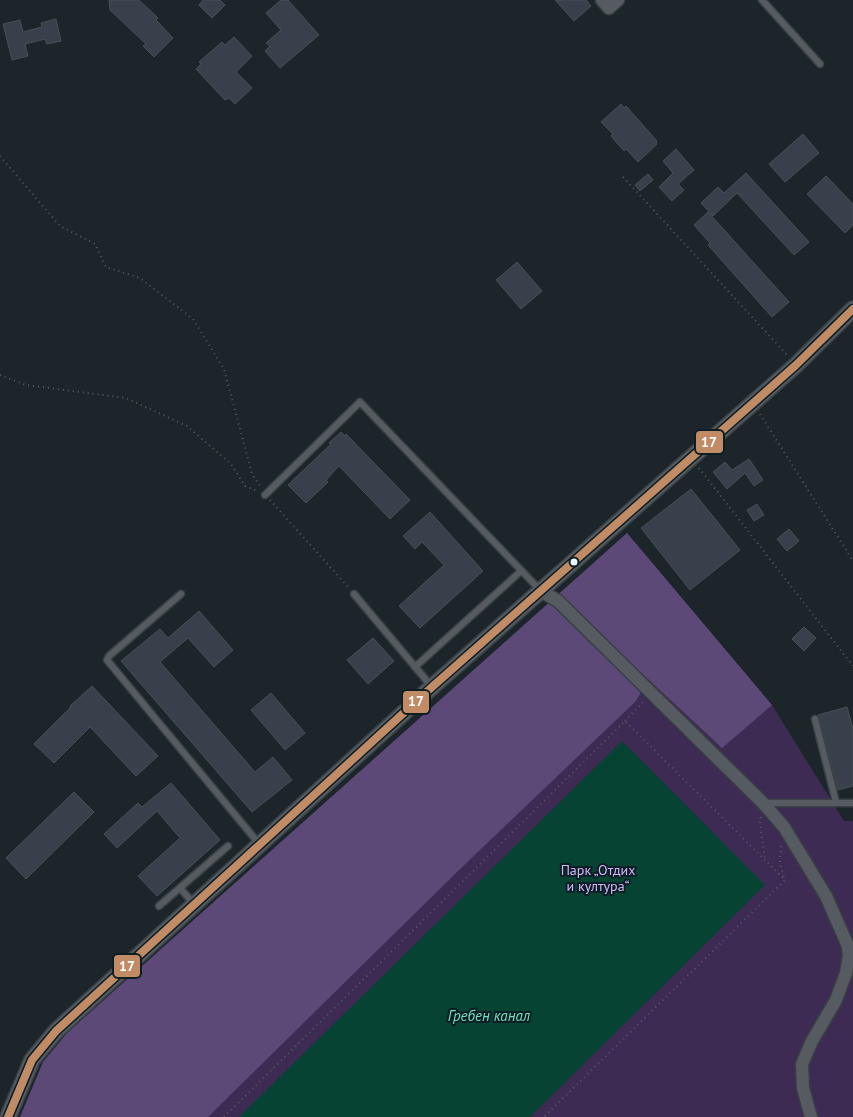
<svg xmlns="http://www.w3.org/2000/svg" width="853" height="1117" font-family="'PT Sans',sans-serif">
  <rect width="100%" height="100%" fill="#1b252a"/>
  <path fill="#3d2b54" d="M627,533l145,172 72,116h9v296h-833l23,-55 24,-29z"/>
  <path fill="#5d4978" d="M627,533l145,172 -50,43 -74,-69 -12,22 -177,169 -251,247h-188l23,-55 24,-29z"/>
  <path fill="#074332" d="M622,741l143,144 -235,232h-291z"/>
  <g fill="#38404c" stroke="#494f55">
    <path d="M109,0h30l19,18 -2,2 17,18 -19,19 -11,-11 3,-2 -36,-34z"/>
    <path d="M203,0h17l5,5 -13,13 -13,-13z"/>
    <path d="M281,0h7l31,35 -39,33 -15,-17 5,-5 -4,-3 15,-13 -15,-17z"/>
    <path d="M555,0h31l5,6 -17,15z"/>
    <path d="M56,19l5,22 -14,3 -2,-5 -20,5 3,12 -16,4 -9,-36 17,-4 3,12 19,-5 -1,-4z"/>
    <path d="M234,37l18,19 -16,16 16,16 -17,16 -6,-6 -4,2 -29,-31 5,-5 -2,-2 23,-20 3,3z"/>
    <path d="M621,104l3,4 2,-2 31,35 -1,1 1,2 -19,18 -12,-13 -2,2 -13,-15 2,-2 -12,-12z"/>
    <path d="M803,134l16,19 -34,29 -16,-18z"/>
    <path d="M676,149l18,21 -16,14 6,6 -12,11 -13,-14 14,-14 -10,-12z"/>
    <path d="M746,173l63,69 -15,13 -57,-62 -24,23 -12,-13 17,-16 6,6z"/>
    <path d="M648,174l5,6 -13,11 -5,-6z"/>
    <path d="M826,176l27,28v21l-8,8 -38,-39z"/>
    <path d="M708,212l81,90 -17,15 -64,-72 2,-2 -16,-18z"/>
    <path d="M517,262l25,29 -21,18 -25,-29z"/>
    <path d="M341,432l4,4 1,-2 64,66 -20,19 -51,-53 -13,14 2,2 -22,21 -18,-18 43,-41 -2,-1z"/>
    <path d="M749,459l14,21 -9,6 -9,-13 -18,16 -14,-17 12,-10 7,8z"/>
    <path d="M691,489l49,61 -50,40 -49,-62z"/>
    <path d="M757,504l7,11 -10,6 -7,-11z"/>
    <path d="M430,512l53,59 -63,57 -21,-22 45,-41 -22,-23 -7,7 -12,-13z"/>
    <path d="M789,529l10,12 -12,10 -10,-12z"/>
    <path d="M199,611l34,39 -19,17 -26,-29 -28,24 95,110 18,-15 19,23 -40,32 -131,-151 39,-32 8,9z"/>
    <path d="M804,627l12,11 -12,13 -12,-12z"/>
    <path d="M373,638l21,23 -26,23 -21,-24z"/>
    <path d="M92,686l66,70 -22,20 -46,-49 -36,36 -20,-19 37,-37 -1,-1z"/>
    <path d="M271,693l34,40 -20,17 -34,-40z"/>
    <path d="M847,707l6,22v57l-15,4 -20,-75z"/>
    <path d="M171,783l49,57 -63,56 -19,-20 42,-38 -23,-27 -40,37 -13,-14 34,-31 4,4z"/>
    <path d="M74,792l20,20 -68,67 -20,-21z"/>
  </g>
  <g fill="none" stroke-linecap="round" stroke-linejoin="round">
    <defs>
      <g id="service">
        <path d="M762,0l58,64"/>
        <path d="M265,495l95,-93 180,188"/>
        <path d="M181,594l-72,62 -2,4 153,185"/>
        <path d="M354,594l78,93"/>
        <path d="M415,667l106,-96"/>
        <path d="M815,719l21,83"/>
        <path d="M764,803h89"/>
        <path d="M180,888l14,16"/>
        <path d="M159,906l69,-60"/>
      </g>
      <g id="minor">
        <path d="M602,0l7,8 9,-8"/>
        <path d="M541,591l17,10 205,202 21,24 42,69 22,50 1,10 -3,17 -10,27 -24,41 -10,23 1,24 8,29"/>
      </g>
      <path id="tertiary" d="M8,1117l24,-57 24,-29 376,-344 364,-322 57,-56"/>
    </defs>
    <use href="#service" stroke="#384044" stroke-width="9"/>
    <use href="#minor" stroke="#384044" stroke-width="15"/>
    <use href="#tertiary" stroke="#384044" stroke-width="18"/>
    <g stroke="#565d60" stroke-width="2" stroke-dasharray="1 4" stroke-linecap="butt">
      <path d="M0,156l60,70 35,18 11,23 34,11 53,41 31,50 28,105 8,12"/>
      <path d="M623,177l165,179"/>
      <path d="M0,375l26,10 100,13 61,28 44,38 14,22 12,5"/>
      <path d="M760,414l93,147"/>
      <path d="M699,468l154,198"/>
      <path d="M270,500l79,88"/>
      <path d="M625,721l19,-20"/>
      <path d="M761,817l-1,6 5,37"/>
      <path d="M781,846l-1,16 4,16"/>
      <path d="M224,1117l401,-396 160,159 -241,237"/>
    </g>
    <use href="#service" stroke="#555b60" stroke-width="6"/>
    <use href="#minor" stroke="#555b60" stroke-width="12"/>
    <use href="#tertiary" stroke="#555b60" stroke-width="15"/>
    <defs>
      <path id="bus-1" d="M8,1117l24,-57 24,-29 376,-344 364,-322 57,-56"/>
    </defs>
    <use href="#bus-1" stroke="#0c1d26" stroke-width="11"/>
    <use href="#bus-1" stroke="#c18c65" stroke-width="8"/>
  </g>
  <circle fill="#ebf5fc" stroke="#0c1d26" stroke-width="2" cx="574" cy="562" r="4.5"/>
  <g text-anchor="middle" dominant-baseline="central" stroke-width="4" stroke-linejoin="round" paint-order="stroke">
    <g font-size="14" fill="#d3b7f8" stroke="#0c1d26">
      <text x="598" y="870">Парк „Отдих<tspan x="598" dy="16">и култура“</tspan></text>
    </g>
    <g font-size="15" font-style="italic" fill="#74e0b7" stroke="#0c1d26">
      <text x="489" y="1015">Гребен канал</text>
    </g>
  </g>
  <g stroke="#0c1d26" stroke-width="2">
    <rect x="695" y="430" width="29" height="24" rx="5" fill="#c18c65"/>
    <rect x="402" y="690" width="28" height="24" rx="5" fill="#c18c65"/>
    <rect x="113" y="954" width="28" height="24" rx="5" fill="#c18c65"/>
  </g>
  <g font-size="14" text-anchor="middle" font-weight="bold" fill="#fff">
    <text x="709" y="447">17</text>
    <text x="416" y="706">17</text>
    <text x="127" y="971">17</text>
  </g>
</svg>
